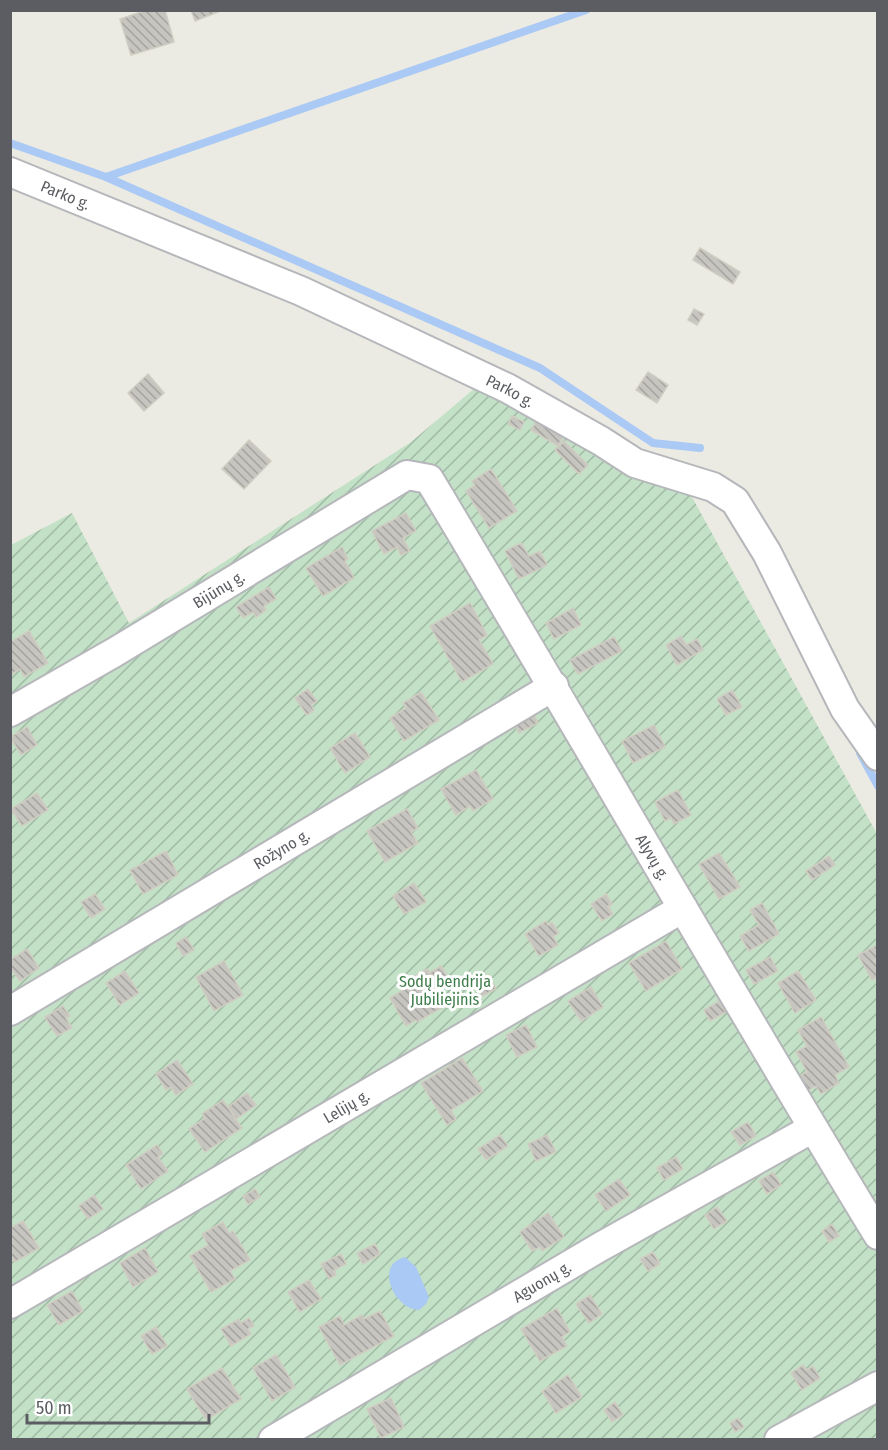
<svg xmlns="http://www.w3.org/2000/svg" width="888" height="1450" font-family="'Fira Sans Condensed',sans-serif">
  <defs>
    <pattern id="garden-furrows" width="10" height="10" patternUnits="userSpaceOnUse" patternTransform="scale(1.5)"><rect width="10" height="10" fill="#c2e1c6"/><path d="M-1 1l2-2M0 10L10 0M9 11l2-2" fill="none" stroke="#a1baa4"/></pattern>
    <pattern id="building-back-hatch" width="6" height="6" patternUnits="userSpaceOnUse" patternTransform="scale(1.5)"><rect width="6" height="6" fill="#c7c5c0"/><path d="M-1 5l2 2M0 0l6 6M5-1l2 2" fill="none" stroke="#a5a39f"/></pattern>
  </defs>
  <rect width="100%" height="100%" fill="#ecebe3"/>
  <path fill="url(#garden-furrows)" d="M475,388l134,74 83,35 185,337v605l-866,1v-895l61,-32 57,110 282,-181z"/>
  <path fill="#aac9f4" d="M405,1257l11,10 13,30 -3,7 -7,6c-24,0 -46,-45 -14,-53z"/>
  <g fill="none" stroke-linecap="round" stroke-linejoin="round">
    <g stroke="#aac9f4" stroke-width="8">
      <path d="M10,143l96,34 434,191 113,75 47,5"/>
      <path d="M106,177l480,-167"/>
      <path d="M860,753l18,33"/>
    </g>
  </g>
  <g fill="url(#building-back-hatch)" stroke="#d0cdc2" stroke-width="1.5">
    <path d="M147,10h18l9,32 -43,13 -11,-36z"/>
    <path d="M191,10h32l-28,11z"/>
    <path d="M700,248l40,24 -7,12 -40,-24z"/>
    <path d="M694,309l10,5 -7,11 -9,-5z"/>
    <path d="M648,372l20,13 -11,18 -21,-13z"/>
    <path d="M148,374l16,19 -20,18 -16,-18z"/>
    <path d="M512,416l12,6 -4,8 -12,-6z"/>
    <path d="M538,418l27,16 -7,12 -27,-16z"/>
    <path d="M249,440l22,21 -27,28 -22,-20z"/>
    <path d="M564,441l24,24 -9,9 -24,-24z"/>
    <path d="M491,469l26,42 -28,17 -23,-37 9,-6 -3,-4z"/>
    <path d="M406,513l10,18 -13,7 7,13 -9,4 -4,-8 -13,7 -12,-23z"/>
    <path d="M521,543l8,13 11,-5 7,14 -28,14 -14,-28z"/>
    <path d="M342,547l6,12 -3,2 9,17 -31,18 -17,-28z"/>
    <path d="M269,587l7,12 -12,7 2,4 -10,7 -3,-5 -10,6 -7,-11z"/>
    <path d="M470,603l17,32 -8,5 14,24 -31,18 -32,-56z"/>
    <path d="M573,608l8,17 -27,14 -8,-16z"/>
    <path d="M29,631l19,32 -24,14 -4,-8 -10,6v-33z"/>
    <path d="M681,636l5,9 11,-6 6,11 -26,15 -11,-20z"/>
    <path d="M614,637l8,14 -44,23 -8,-14z"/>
    <path d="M308,689l9,12 -6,4 3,5 -7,5 -12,-17z"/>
    <path d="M732,690l10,17 -16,8 -9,-16z"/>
    <path d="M421,692l18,28 -35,21 -14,-23 16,-10 -3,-5z"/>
    <path d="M534,714l4,9 -19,10 -5,-10z"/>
    <path d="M654,725l11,22 -32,16 -11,-22z"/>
    <path d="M27,727l10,18 -16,10 -11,-18z"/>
    <path d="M355,733l15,24 -25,16 -15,-25z"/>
    <path d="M476,770l17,29 -20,12 -3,-5 -14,9 -15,-26z"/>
    <path d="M678,790l13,25 -17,9 -3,-6 -6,3 -10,-19z"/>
    <path d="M37,793l11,17 -26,16 -11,-17z"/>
    <path d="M407,809l11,19 -7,4 7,11 -33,19 -18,-31z"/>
    <path d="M166,851l12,24 -35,19 -13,-24z"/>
    <path d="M719,853l21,34 -21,12 -20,-35z"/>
    <path d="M829,856l6,9 -23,15 -6,-9z"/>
    <path d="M414,883l12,19 -22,12 -11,-18z"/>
    <path d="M95,894l10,15 -14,9 -10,-16z"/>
    <path d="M606,894l6,10 -4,2 5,8 -11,7 -11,-17z"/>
    <path d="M762,903l17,31 -30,17 -9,-15 19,-11 -9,-15z"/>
    <path d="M546,921l2,4 4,-3 7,11 -6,4 5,8 -19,11 -14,-22z"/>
    <path d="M186,937l8,13 -11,6 -7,-13z"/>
    <path d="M666,941l16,28 -36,22 -17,-28z"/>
    <path d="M877,945l1,13 -4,2 4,6v11l-6,3 -14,-25z"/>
    <path d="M27,949l12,19 -19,13 -10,-14v-7z"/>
    <path d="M770,957l8,14 -24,13 -8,-14z"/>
    <path d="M224,961l19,34 -29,16 -18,-34z"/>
    <path d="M441,966l8,13 -12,7 -8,-13z"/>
    <path d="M427,969l14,24 -5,3 7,11 -26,15 -1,-2 -10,6 -16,-28 15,-9 -3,-5z"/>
    <path d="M125,971l14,22 -19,12 -14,-22z"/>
    <path d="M798,971l18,29 -21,13 -17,-30z"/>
    <path d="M489,975l7,14 -14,7 -7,-14z"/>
    <path d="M591,987l12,20 -22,14 -13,-20z"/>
    <path d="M719,1001l7,11 -16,9 -6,-11z"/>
    <path d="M63,1006l7,10 -4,2 6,10 -15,8 -12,-19z"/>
    <path d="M821,1017l28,50 -14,8 4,8 -18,11 -5,-8 -14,8 -9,-15 14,-7 -11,-20 11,-6 -9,-16z"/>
    <path d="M526,1025l11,22 -20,10 -11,-22z"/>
    <path d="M462,1058l21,33 -32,19 5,9 -9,6 -26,-42z"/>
    <path d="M177,1060l16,24 -17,11 -5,-8 -5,3 -10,-16z"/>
    <path d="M247,1093l9,12 -20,14 -8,-12z"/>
    <path d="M223,1100l19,28 -37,24 -16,-23 16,-11 -3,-4z"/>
    <path d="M748,1122l8,14 -16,9 -9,-13z"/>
    <path d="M500,1135l8,11 -22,14 -8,-11z"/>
    <path d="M547,1135l9,17 -20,9 -8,-17z"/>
    <path d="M157,1145l6,9 -5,3 10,14 -27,18 -15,-24z"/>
    <path d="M676,1157l7,12 -19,11 -7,-12z"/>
    <path d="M773,1172l8,13 -14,9 -8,-13z"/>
    <path d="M619,1179l11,16 -24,16 -11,-16z"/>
    <path d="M255,1189l5,8 -12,7 -5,-8z"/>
    <path d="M94,1195l9,14 -15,10 -9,-13z"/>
    <path d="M717,1207l10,14 -13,8 -9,-14z"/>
    <path d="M548,1213l16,24 -22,14 -2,-4 -8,4 -12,-19z"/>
    <path d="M23,1221l16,27 -24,14 -5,-7v-27z"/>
    <path d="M223,1222l6,11 4,-2 17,29 -20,11 5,8 -24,13 -21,-36 18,-11 -6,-11z"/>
    <path d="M832,1224l7,12 -10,6 -7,-11z"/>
    <path d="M375,1244l5,10 -17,10 -6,-11z"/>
    <path d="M145,1248l13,24 -25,15 -13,-24z"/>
    <path d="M653,1252l7,12 -12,7 -8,-12z"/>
    <path d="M341,1254l5,10 -12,6 2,5 -7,4 -8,-15z"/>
    <path d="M309,1280l12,19 -21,13 -12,-20z"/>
    <path d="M72,1291l11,20 -24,14 -12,-20z"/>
    <path d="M590,1295l12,19 -13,9 -13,-19z"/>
    <path d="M557,1308l13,24 -8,5 5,9 -27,15 -19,-32z"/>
    <path d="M380,1311l14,25 -54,29 -21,-38 21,-11 4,9 18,-10 2,4z"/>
    <path d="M249,1318l5,8 -6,3 3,5 -20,12 -10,-17 18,-10 2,4z"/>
    <path d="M156,1327l11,19 -15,8 -11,-18z"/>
    <path d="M276,1355l19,32 -23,14 -19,-33z"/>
    <path d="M803,1365l4,5 6,-4 7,12 -18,12 -11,-17z"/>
    <path d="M222,1368l19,31 -35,21 -19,-31z"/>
    <path d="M568,1375l14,22 -26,16 -14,-22z"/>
    <path d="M391,1398l13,29 -23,11 -14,-29z"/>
    <path d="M615,1402l8,13 -11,7 -8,-12z"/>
    <path d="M738,1418l6,9 -9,5 -5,-9z"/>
  </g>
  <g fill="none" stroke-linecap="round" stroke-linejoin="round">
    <defs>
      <g id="street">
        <path id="s1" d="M10,172l291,119 206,97 94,53 34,22 78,24 22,14 32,52 78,156 33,47"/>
        <path id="s2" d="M10,712l105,-60 292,-177 22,4c151,251 296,505 449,756"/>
        <path id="s3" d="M10,1011l544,-325"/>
        <path id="s4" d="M10,1304l673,-396"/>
        <path id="s5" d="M273,1440l327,-193 213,-119"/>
        <path d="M779,1440l99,-54"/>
      </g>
    </defs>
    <use href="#street" stroke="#b5b7bb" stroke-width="32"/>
    <use href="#street" stroke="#fff" stroke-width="28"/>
  </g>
  <g text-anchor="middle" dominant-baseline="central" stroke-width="6" stroke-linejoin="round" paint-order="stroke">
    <g font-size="16" fill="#5b5d62" stroke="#fff">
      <text stroke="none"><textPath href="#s1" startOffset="60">Parko g.</textPath></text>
      <text stroke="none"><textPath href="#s1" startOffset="546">Parko g.</textPath></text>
      <text stroke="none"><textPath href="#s2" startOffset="242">Bijūnų g.</textPath></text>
      <text stroke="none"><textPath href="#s3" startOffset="316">Rožyno g.</textPath></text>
      <text stroke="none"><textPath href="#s2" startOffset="924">Alyvų g.</textPath></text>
      <text stroke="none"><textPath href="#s4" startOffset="390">Lelijų g.</textPath></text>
      <text stroke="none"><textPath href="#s5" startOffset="312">Aguonų g.</textPath></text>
    </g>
    <g font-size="16" fill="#3e7d4a" stroke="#fff">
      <text x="445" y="981">Sodų bendrija<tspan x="445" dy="18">Jubiliejinis</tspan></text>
    </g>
  </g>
  <rect width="888" height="1450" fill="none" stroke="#5b5d62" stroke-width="24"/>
  <path d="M27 1414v9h182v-9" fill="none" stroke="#5b5d62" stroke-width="3"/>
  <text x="36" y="1414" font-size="18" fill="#5b5d62" stroke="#ffffff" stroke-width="4.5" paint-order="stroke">50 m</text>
</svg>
